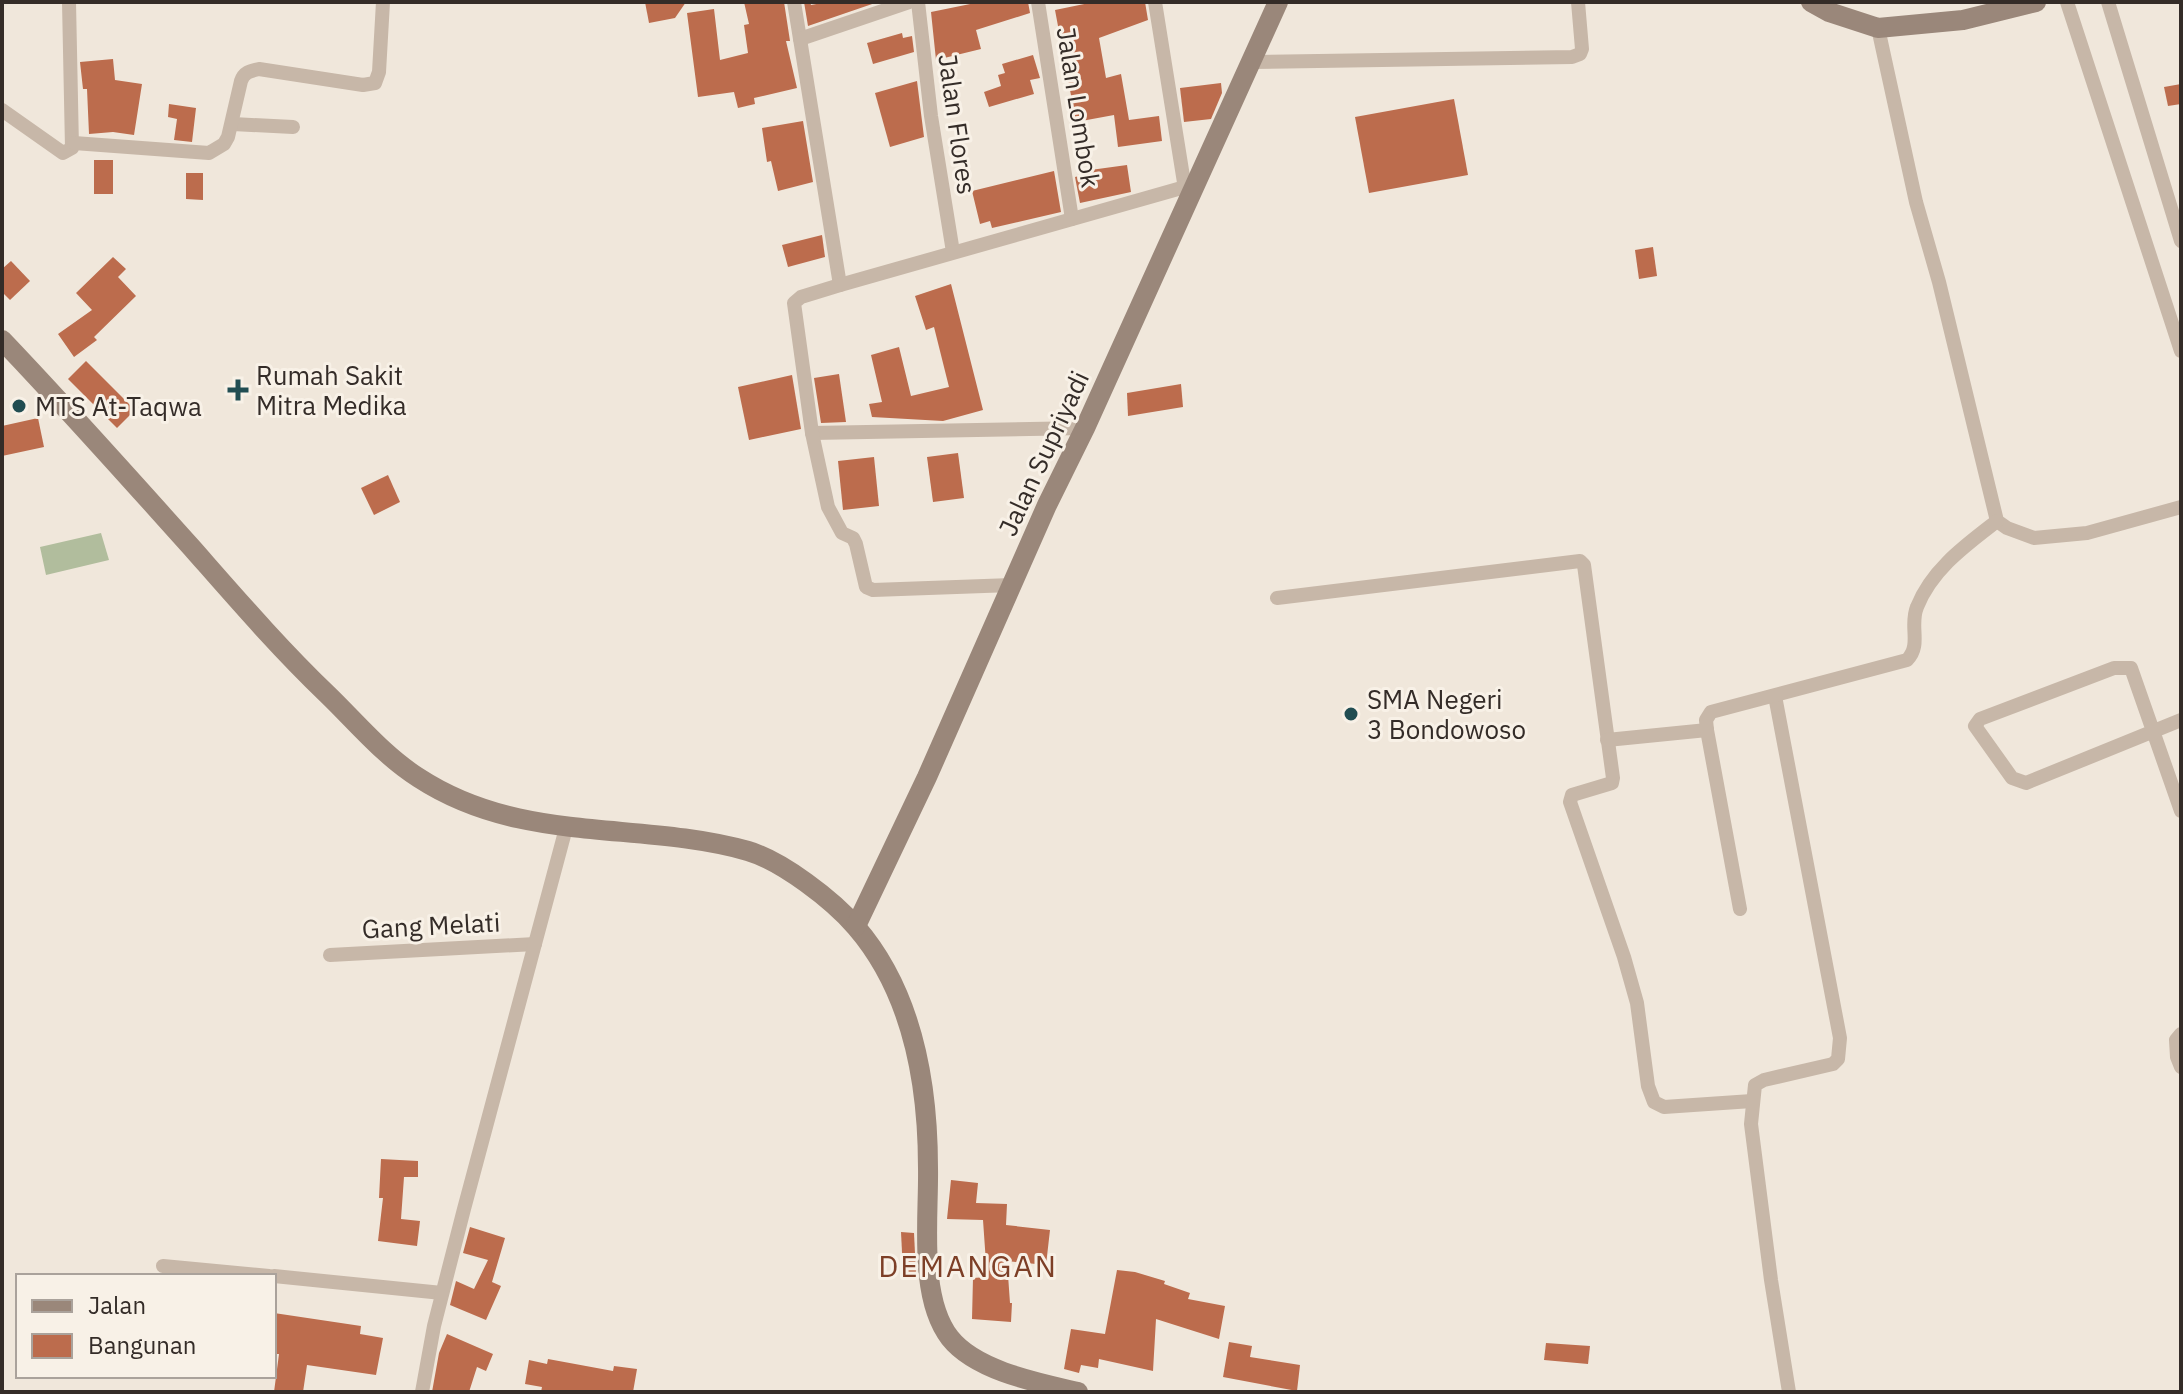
<svg xmlns="http://www.w3.org/2000/svg" width="2183" height="1394" font-family="'IBM Plex Sans',sans-serif">
  <rect width="100%" height="100%" fill="#f0e7db"/>
  <path fill="#b1bd9d" d="M101,533l8,27 -63,15 -6,-28z"/>
  <g fill="#bc6c4d">
    <path d="M645,2h41l-11,16 -26,5z"/>
    <path d="M744,2h40l6,39h-4l11,47 -43,10 1,6 -17,4 -4,-16 -36,5 -11,-84 27,-4 6,51 28,-7 -4,-28 5,-1z"/>
    <path d="M804,2h6l1,3 16,-3h51l-70,24z"/>
    <path d="M980,2h48l2,11 -54,17 5,19 -45,11 -5,-48z"/>
    <path d="M1094,2h51l3,18 -49,18 7,40 15,-4 8,46 30,-4 3,25 -44,6 -4,-32 -38,7 -21,-112z"/>
    <path d="M902,33l1,5 9,-2 2,16 -41,12 -6,-21z"/>
    <path d="M1033,55l7,23 -10,2 4,14 -45,13 -5,-15 17,-6 -3,-11 7,-2 -3,-9z"/>
    <path d="M113,59l2,21 27,4 -8,51 -21,-3 -24,2 -2,-45h-4l-3,-27z"/>
    <path d="M917,81l7,56 -34,10 -15,-54z"/>
    <path d="M1221,83l1,10 -11,26 -27,3 -4,-34z"/>
    <path d="M2181,84v20l-13,2 -4,-19z"/>
    <path d="M1454,99l14,76 -99,18 -14,-76z"/>
    <path d="M169,104l27,4 -4,34 -18,-2 3,-21 -9,-2z"/>
    <path d="M803,121l10,61 -35,9 -7,-30 -4,1 -5,-34z"/>
    <rect x="94" y="160" width="19" height="34"/>
    <path d="M1127,165l4,27 -51,11 -5,-26 9,-2 -1,-4z"/>
    <path d="M1054,171l7,41 -69,16 -2,-7 -10,3 -8,-33z"/>
    <path d="M186,173h17v27l-17,-1z"/>
    <path d="M822,235l3,22 -37,10 -6,-22z"/>
    <path d="M1653,247l4,29 -18,3 -4,-29z"/>
    <path d="M113,257l13,12 -8,8 18,19 -42,41 3,3 -23,17 -16,-23 34,-24 -16,-17z"/>
    <path d="M11,261l19,20 -20,19 -8,-8v-23z"/>
    <path d="M951,284l32,126 -40,11 -71,-4 -3,-13 13,-2 -11,-47 28,-8 12,49 38,-9 -15,-60 -8,3 -11,-34z"/>
    <path d="M86,361l49,49 -18,18 -49,-49z"/>
    <path d="M839,374l7,48 -25,1 -7,-45z"/>
    <path d="M792,375l9,54 -52,11 -11,-53z"/>
    <path d="M1181,384l2,23 -55,9 -1,-23z"/>
    <path d="M38,418l6,29 -42,9v-30z"/>
    <path d="M958,453l6,45 -31,4 -6,-45z"/>
    <path d="M874,457l5,49 -36,4 -5,-49z"/>
    <path d="M388,475l12,27 -26,13 -13,-27z"/>
    <path d="M381,1159l37,2v16h-14l-3,42 19,2 -3,25 -39,-5 5,-43h-4z"/>
    <path d="M951,1180l27,3 -2,20 31,1 -1,21 44,5 -4,35 -39,-4 3,42h2l-1,19 -39,-3 1,-41 14,-1 -4,-57 -36,-1z"/>
    <path d="M470,1227l35,11 -13,44 9,4 -15,34 -36,-15 6,-24 18,8 14,-29 -25,-7z"/>
    <path d="M901,1232l13,1 2,41 -13,-2z"/>
    <path d="M1117,1270l18,2 30,9 -1,3 26,9 -2,6 37,7 -6,33 -63,-20 -3,52 -54,-12 -1,9 -17,-3 -2,8 -15,-4 7,-40 34,5z"/>
    <path d="M274,1313l87,13 -1,8 23,4 -7,37 -69,-10 -4,27h-29l5,-38h-5z"/>
    <path d="M447,1334l46,20 -7,17 -9,-4 -8,25h-37l7,-39z"/>
    <path d="M1229,1342l23,4 -2,11 50,8 -3,26 -74,-14z"/>
    <path d="M1546,1343l44,3 -2,18 -44,-4z"/>
    <path d="M548,1359l65,12 1,-5 23,3 -4,23h-92l1,-5 -17,-3 4,-24 18,4z"/>
  </g>
  <g fill="none" stroke-linecap="round" stroke-linejoin="round">
    <g stroke="#c7b7a8" stroke-width="14">
      <path d="M794,2l46,283"/>
      <path d="M918,2l13,114 22,136"/>
      <path d="M1038,2l34,217"/>
      <path d="M1155,2l31,193"/>
      <path d="M2067,2l114,349"/>
      <path d="M2108,2l73,239"/>
      <path d="M1878,28l38,174 23,80 58,239 10,7 27,10 53,-5 94,-26"/>
      <path d="M800,39l109,-37"/>
      <path d="M1252,62l320,-5 8,-3 2,-5 -4,-47"/>
      <path d="M2,110l61,43 9,-5 -3,-146"/>
      <path d="M233,124l60,3"/>
      <path d="M74,143l135,10 15,-9 4,-7 13,-56c3,-9 9,-10 18,-12l104,16 12,-2 4,-11 4,-70"/>
      <path d="M812,433l273,-5"/>
      <path d="M1012,585l-139,5 -7,-3 -10,-43 -3,-6 -11,-5 -14,-26 -16,-74 -18,-130 7,-6 39,-12 345,-98"/>
      <path d="M1277,598l303,-37 4,4 29,213 -1,5 -40,12 -2,7 54,155 13,46 11,83 6,16 10,5 88,-6"/>
      <path d="M1775,696l65,342 -2,21 -5,5 -69,16 -9,5 -4,39 20,156 18,112"/>
      <path d="M2181,720l-155,63 -14,-5 -37,-52 5,-7 134,-51h17l50,143"/>
      <path d="M1607,740l100,-10"/>
      <path d="M1740,909l-33,-179 -1,-10 5,-8 196,-52c15,-15 2,-34 10,-53 15,-38 49,-62 80,-86"/>
      <path d="M330,955l205,-11"/>
      <path d="M2181,1034l-5,6 1,17 4,10"/>
      <path d="M163,1266l106,10"/>
      <path d="M274,1276l168,17"/>
      <path d="M422,1392l12,-66 30,-117 102,-381"/>
    </g>
    <g stroke="#9a877a" stroke-width="20">
      <path d="M1811,2l18,10 49,16 85,-8 73,-18"/>
      <path d="M2,340c65,68 127,138 190,208 44,50 87,100 135,146 30,29 57,62 92,84 103,67 218,42 329,73 34,10 85,49 108,76 57,66 72,156 72,241 1,49 -10,129 22,170 26,33 89,45 128,54"/>
      <path d="M856,926l71,-149 120,-272 38,-77 193,-426"/>
    </g>
  </g>
  <g fill="#214d52" stroke="#f8f1e7" stroke-width="3">
    <path d="M234 378h8v8h8v8h-8v8h-8v-8h-8v-8h8z"/>
    <circle cx="19" cy="406" r="8"/>
    <circle cx="1351" cy="714" r="8"/>
  </g>
  <g text-anchor="middle" dominant-baseline="central" stroke-width="6" stroke-linejoin="round" paint-order="stroke">
    <g font-size="26" fill="#342c28" stroke="#f8f1e7">
      <text transform="translate(1079 107) rotate(81)">Jalan Lombok</text>
      <text transform="translate(958 124) rotate(82)">Jalan Flores</text>
      <text transform="translate(1043 453) rotate(-65)">Jalan Supriyadi</text>
      <text transform="translate(431 925) rotate(-3)">Gang Melati</text>
    </g>
    <g font-size="26" fill="#342c28" stroke="#f8f1e7" text-anchor="start">
      <text x="256" y="375">Rumah Sakit<tspan x="256" dy="30">Mitra Medika</tspan></text>
      <text x="35" y="406">MTS At-Taqwa</text>
      <text x="1367" y="699">SMA Negeri<tspan x="1367" dy="30">3 Bondowoso</tspan></text>
    </g>
    <g font-size="30" letter-spacing="2" fill="#7d3f27" stroke="#f8f1e7">
      <text x="968" y="1265">DEMANGAN</text>
    </g>
  </g>
  <rect width="2183" height="1394" fill="none" stroke="#342c28" stroke-width="8"/>
  <rect x="16" y="1274" width="260" height="104" fill="#f8f1e7" stroke="#aaa29b" stroke-width="2"/>
  <rect x="32" y="1300" width="40" height="12" fill="#9a877a" stroke="#aaa29b" stroke-width="2"/>
  <text x="88" y="1314" font-size="24" fill="#342c28">Jalan</text>
  <rect x="32" y="1334" width="40" height="24" fill="#bc6c4d" stroke="#aaa29b" stroke-width="2"/>
  <text x="88" y="1354" font-size="24" fill="#342c28">Bangunan</text>
</svg>
